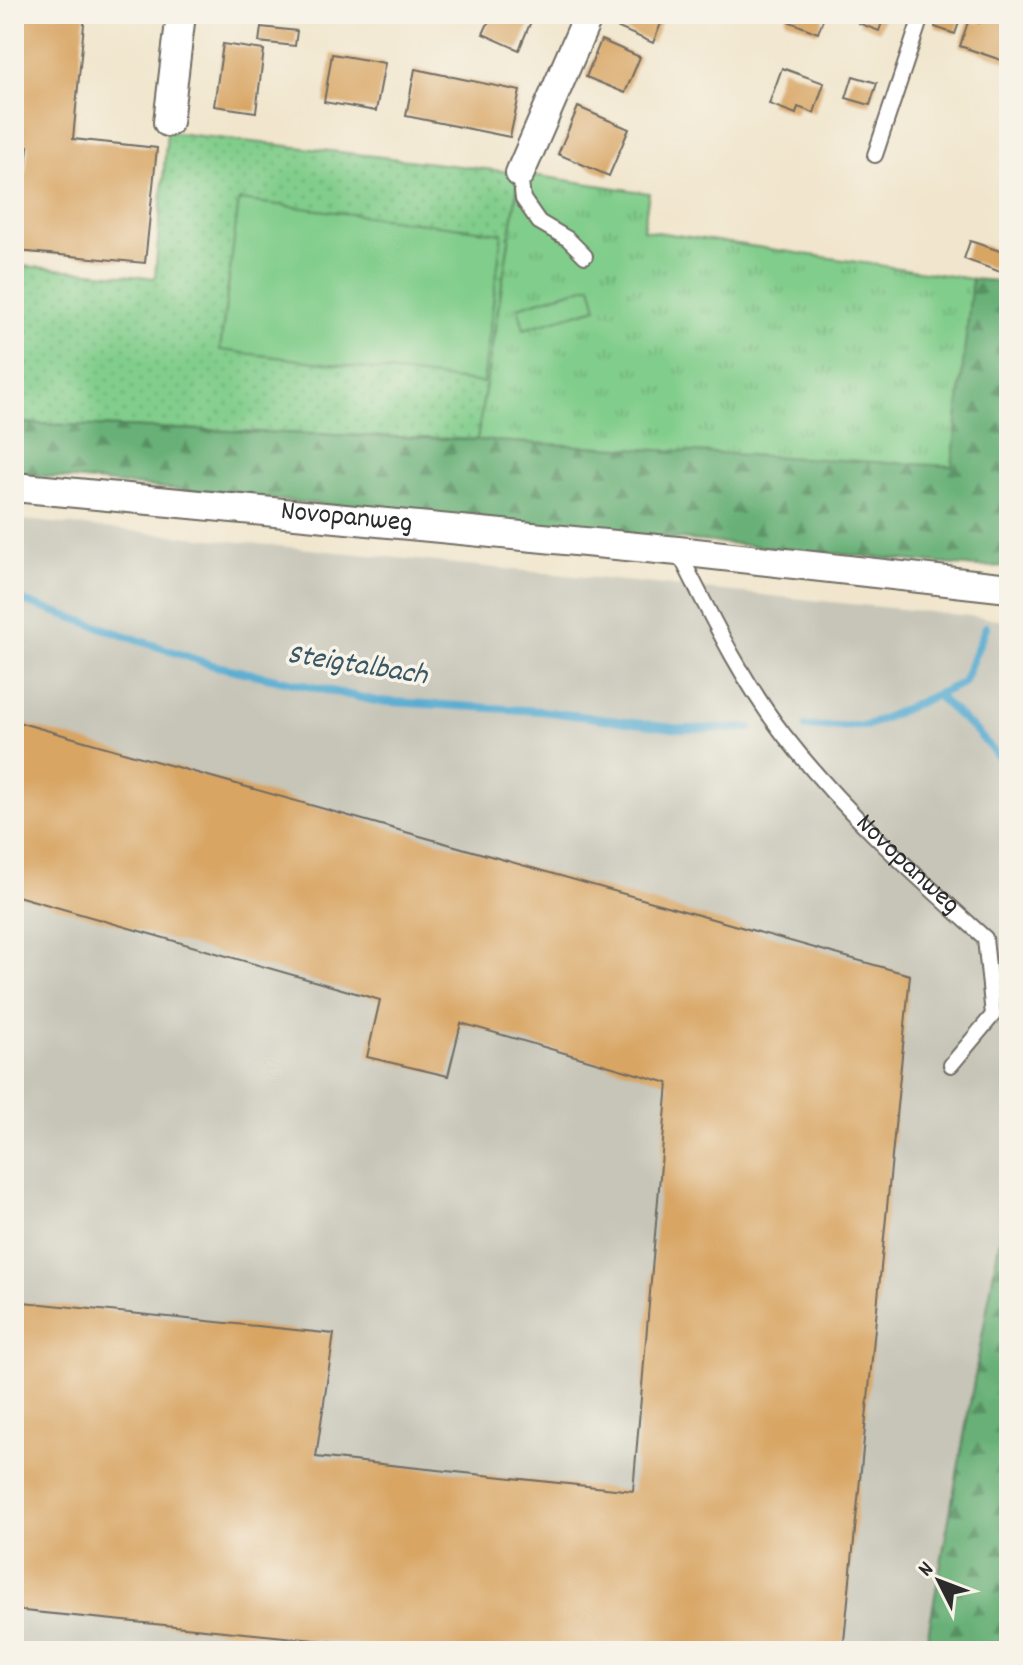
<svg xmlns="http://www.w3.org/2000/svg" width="1023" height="1665" font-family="Dekko,sans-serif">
  <defs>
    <pattern id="grass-dots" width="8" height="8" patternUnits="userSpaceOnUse" patternTransform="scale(2)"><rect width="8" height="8" fill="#81cd8b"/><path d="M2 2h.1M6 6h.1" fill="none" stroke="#70b078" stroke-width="1.8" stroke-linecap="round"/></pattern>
    <pattern id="forest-firs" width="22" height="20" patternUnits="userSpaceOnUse" patternTransform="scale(2)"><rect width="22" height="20" fill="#68b077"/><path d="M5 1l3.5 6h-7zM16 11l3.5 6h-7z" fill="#568f62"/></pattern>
    <pattern id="park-tufts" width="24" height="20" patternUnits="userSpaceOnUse" patternTransform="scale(2)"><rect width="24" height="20" fill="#81cd8b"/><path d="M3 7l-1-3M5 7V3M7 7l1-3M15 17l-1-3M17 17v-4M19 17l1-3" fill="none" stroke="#70b078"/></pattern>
  </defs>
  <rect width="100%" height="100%" fill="#f7f3e8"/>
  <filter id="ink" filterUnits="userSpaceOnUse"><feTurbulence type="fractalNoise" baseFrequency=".0125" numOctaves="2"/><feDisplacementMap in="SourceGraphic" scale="16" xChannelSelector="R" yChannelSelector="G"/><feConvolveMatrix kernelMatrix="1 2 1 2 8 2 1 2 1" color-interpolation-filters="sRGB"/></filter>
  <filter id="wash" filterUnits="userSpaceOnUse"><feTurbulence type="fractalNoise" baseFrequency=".006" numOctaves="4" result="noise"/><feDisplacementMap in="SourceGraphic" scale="32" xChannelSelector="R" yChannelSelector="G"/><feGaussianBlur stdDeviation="1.8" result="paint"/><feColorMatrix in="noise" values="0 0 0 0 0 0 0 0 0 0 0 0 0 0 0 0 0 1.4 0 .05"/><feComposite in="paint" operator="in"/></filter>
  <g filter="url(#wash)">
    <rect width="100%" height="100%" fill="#f1e6cd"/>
    <path fill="#c6c5b8" d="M14,519l995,101v232l-4,180 4,156 -84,463h-911z"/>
    <path fill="url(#grass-dots)" stroke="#567c5b" stroke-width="2" d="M167,132l353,41 -43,267 -463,-17v-158l141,13z"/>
    <g fill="url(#forest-firs)" stroke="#4a6e51" stroke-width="2">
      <path d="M972,279l37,3v284l-33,1 -510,-48 -452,-46v-50l463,17 475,26z"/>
      <path d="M1009,926v193l-4,-87z"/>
      <path d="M1009,1188v409l-10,54h-74z"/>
    </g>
    <path fill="url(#park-tufts)" stroke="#567c5b" stroke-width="2" d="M520,173l129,20 -6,37 329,49 -20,187 -475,-26z"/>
    <g fill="#81cd8b" stroke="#567c5b" stroke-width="2">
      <path d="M239,200l263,33 -19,150 -263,-33z"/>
      <path d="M591,285l6,23 -73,21 -6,-22z"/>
    </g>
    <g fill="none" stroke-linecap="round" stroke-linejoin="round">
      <g stroke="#54aad0" stroke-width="8">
        <path d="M14,598l198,67 164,36 165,10 140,18 69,-1"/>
        <path d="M936,695l41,37 32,37"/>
        <path d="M806,727l60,-1 97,-43 23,-56"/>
      </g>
    </g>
    <g id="blocks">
      <g fill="#d8a563">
        <path d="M14,14h71l-12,125 84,9 -12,115 -127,-12 10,-105 -14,-2z"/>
        <path d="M492,14h29l11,5 -13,31 -36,-16z"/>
        <path d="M600,14h65l-12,29 -55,-24z"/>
        <path d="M787,14h38l-7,19 -33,-13z"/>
        <path d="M862,14h23l-6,17 -21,-8z"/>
        <path d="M939,14h23l-7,20 -20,-7z"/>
        <path d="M982,14h27l-2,48 -47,-16 9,-27 10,4z"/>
        <path d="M261,27l36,4 -2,15 -36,-4z"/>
        <path d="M601,40l39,17 -15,36 -39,-16z"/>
        <path d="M223,44l41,6 -8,62 -42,-6z"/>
        <path d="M332,54l53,9 -9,48 -52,-9z"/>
        <path d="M782,68l42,15 -10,30 -16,-6 -2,7 -27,-10z"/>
        <path d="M415,69l105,22 -10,46 -104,-21z"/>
        <path d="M853,76l24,7 -7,22 -24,-7z"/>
        <path d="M578,107l51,22 -20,47 -51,-22z"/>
        <path d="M970,241l39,13v21l-45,-16z"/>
        <path d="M14,721l896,254 -67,676h-419l-410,-41v-309l320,33 -18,123 317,34 35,-408 -207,-60 -13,53 -81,-19 13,-57 -366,-105z"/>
      </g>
    </g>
  </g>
  <g filter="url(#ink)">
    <use href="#blocks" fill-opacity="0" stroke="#706c64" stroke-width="2"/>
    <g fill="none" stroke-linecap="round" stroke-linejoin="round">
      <defs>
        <g id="lane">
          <path d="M875,155l47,-141"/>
          <path d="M520,173l3,26 16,23 29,17 17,17"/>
          <path id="s1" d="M678,551c32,63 63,128 106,184 60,77 129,138 201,203l8,77 -42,50"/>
        </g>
        <g id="street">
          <path d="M168,122l13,-108"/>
          <path d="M520,173l69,-159"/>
          <path id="s2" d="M14,487l664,64 331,37"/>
        </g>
      </defs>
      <use href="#lane" stroke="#706c64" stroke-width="18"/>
      <use href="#street" stroke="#706c64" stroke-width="32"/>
      <use href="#lane" stroke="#fff" stroke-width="14"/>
      <use href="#street" stroke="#fff" stroke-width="28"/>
    </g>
  </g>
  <g text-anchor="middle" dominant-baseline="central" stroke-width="7" stroke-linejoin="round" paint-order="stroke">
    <g font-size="28" fill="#2b2b2b" stroke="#f7f3e8">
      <text stroke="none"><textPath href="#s2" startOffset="334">Novopanweg</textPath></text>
      <text stroke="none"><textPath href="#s1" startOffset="392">Novopanweg</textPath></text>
    </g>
    <g font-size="30" font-style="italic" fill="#395765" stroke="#f7f3e8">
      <text transform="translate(357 667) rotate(9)">Steigtalbach</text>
    </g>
  </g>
  <rect width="1023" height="1665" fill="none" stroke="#f7f3e8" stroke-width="48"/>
  <g transform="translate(939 1581) rotate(312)" stroke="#f7f3e8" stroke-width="6" paint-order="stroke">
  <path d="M0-6L14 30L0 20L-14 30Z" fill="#2b2b2b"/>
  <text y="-12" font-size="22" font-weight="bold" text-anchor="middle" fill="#2b2b2b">N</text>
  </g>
</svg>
